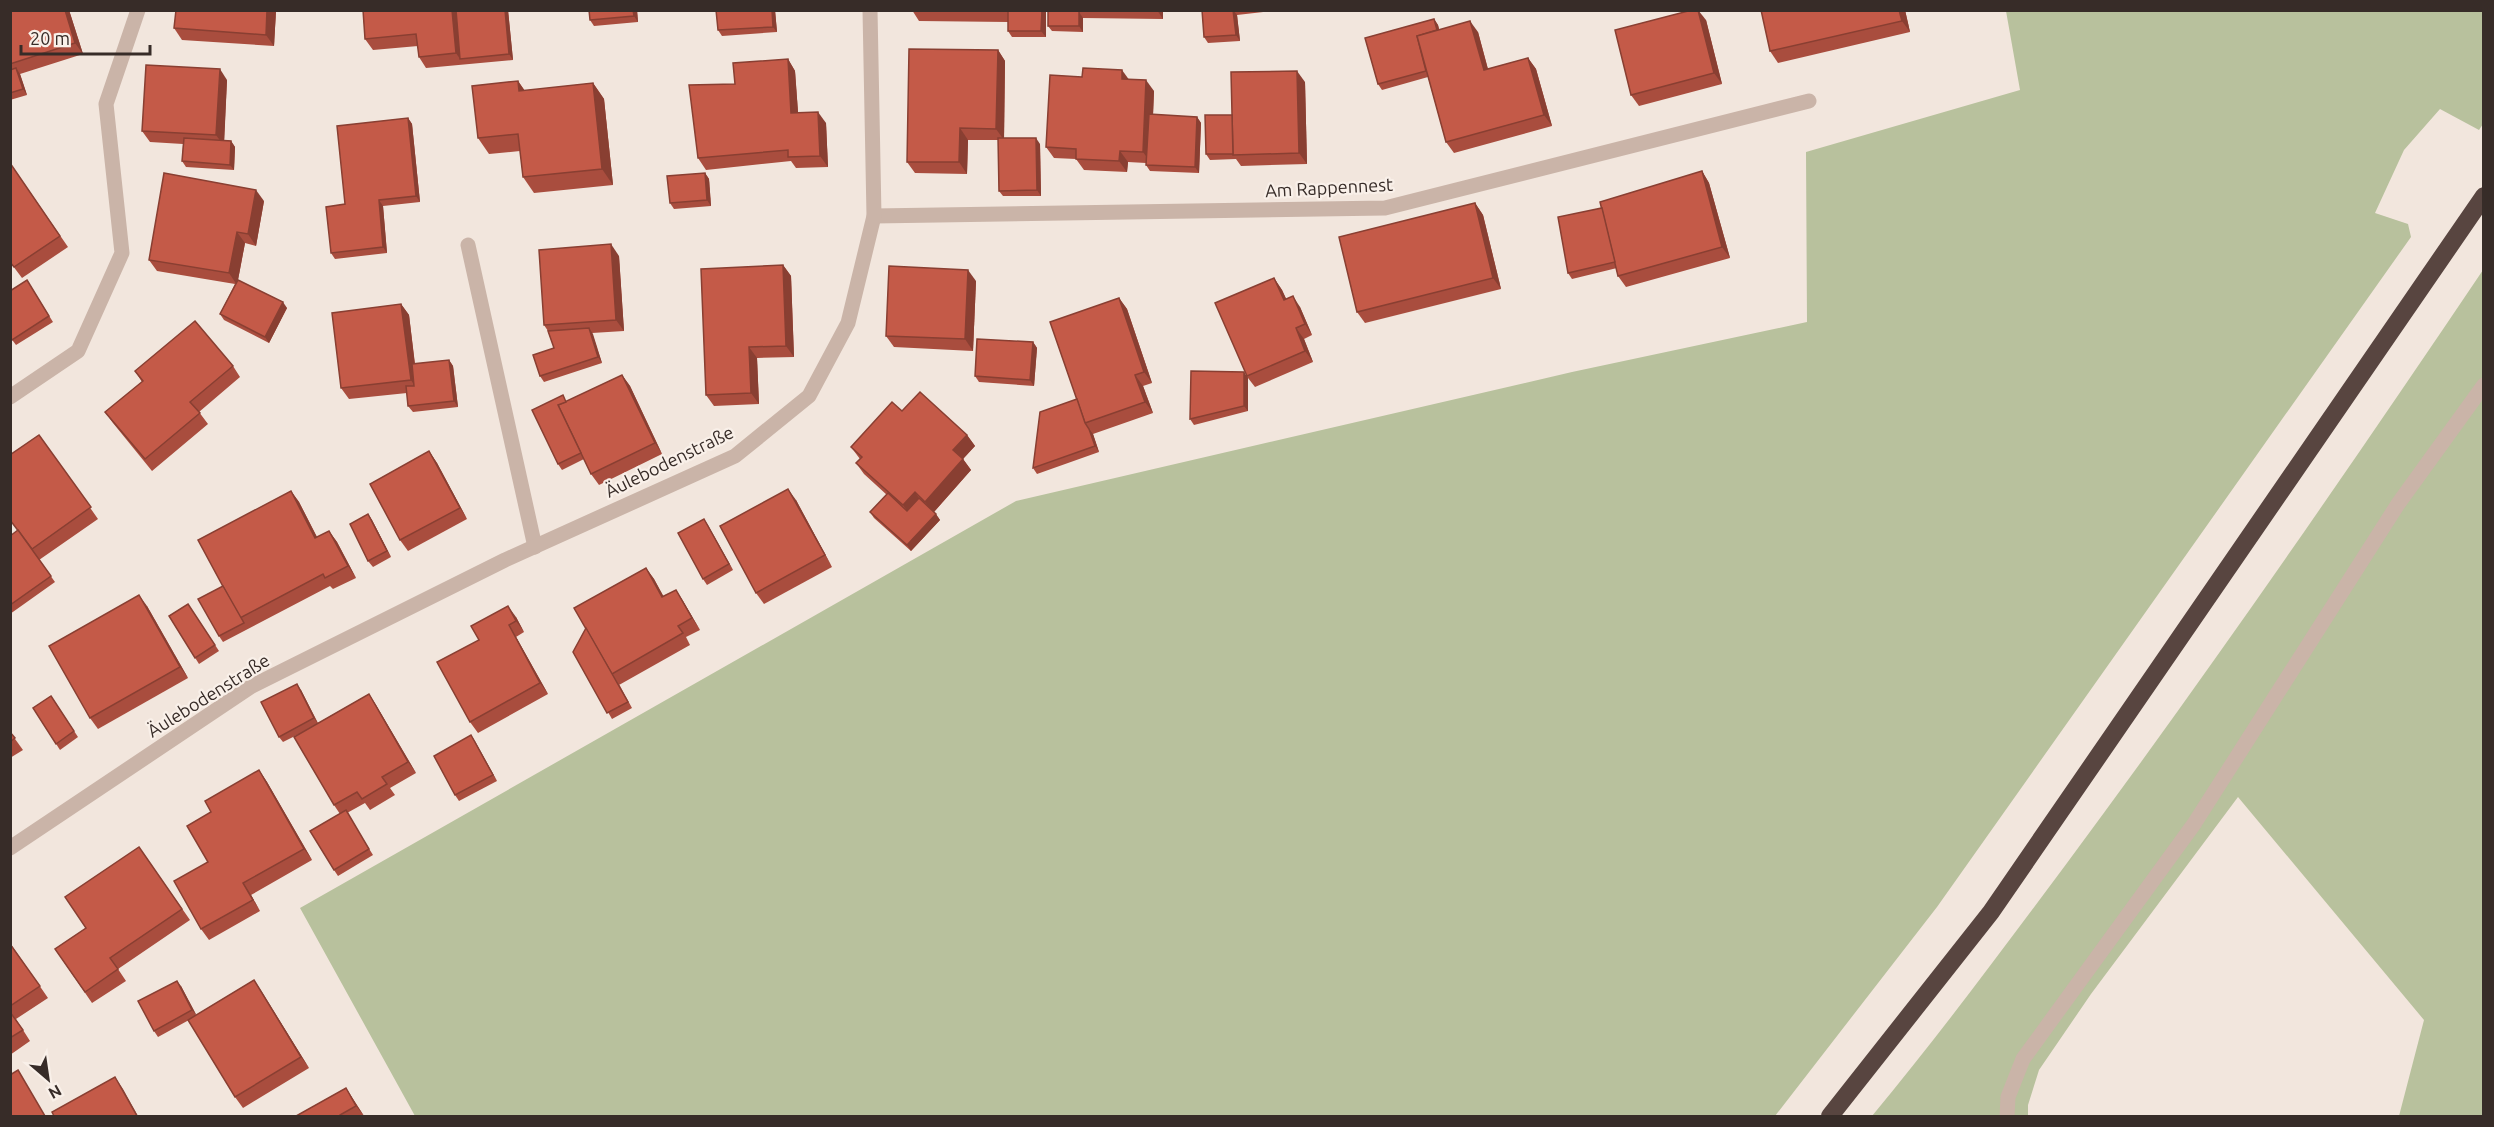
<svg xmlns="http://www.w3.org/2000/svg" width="2494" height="1127" font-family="Ubuntu,sans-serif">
  <rect width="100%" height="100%" fill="#f2e6dd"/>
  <g fill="#b8c19d">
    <path d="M2006,11h477v113l-4,6 -39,-21 -36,41 -29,63 33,11 3,13 -474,670 -162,209h-1360l-115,-208 716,-407 556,-129 235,-50 -1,-170 214,-62z"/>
    <path d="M2483,270v846h-84l25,-96 -186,-223 -147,197 -52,76 -11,35v11h-156c68,-82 131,-167 195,-253 144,-194 281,-393 416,-593z"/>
  </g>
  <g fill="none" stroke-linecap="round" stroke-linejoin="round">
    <g stroke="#cab4a8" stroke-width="15">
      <path d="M874,216l511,-8 424,-107"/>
      <path d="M468,245l67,302"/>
      <path d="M10,397l68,-46 44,-98 -16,-149 32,-94"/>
      <path d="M10,848l242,-162 253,-126 230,-104 74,-60 39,-73 26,-107 -4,-206"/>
      <path d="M2007,1116l1,-19 15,-38 171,-235 204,-320 86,-119"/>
    </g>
    <path stroke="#584540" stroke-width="18" d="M1830,1116l161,-204 493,-716"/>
  </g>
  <g fill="#a94d3e">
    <path d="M10,10h59l14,44 -63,20 7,21 -17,5z"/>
    <path d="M363,10h145l5,50 -87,8 -7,-11 -1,-11 -45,4 -8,-11z"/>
    <path d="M637,10l1,12 -44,4 -4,-6z"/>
    <path d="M716,10h59l2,22 -55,4 -4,-6z"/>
    <path d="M912,10h134v27h-34l-4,-6v-9l-89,-1z"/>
    <path d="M1048,10h115v9l-80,-1v14l-31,-1 -4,-5z"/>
    <path d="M1202,10h80l-45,5 3,26 -32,2 -4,-6z"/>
    <path d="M1905,10l5,22 -132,31 -8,-12z"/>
    <path d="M276,11l-2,35 -92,-6 -8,-12z"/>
    <path d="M1434,19l4,6 1,4 39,3 10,37 40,-11 8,11 16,57 -98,27 -8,-11 -18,-65 -46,13 -4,-6z"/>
    <path d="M1706,20l16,64 -83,22 -8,-11z"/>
    <path d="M998,50l7,11 -1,77 36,6 1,52h-38l-4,-5 -1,-51h-30l-1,34 -52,-1 -8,-11z"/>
    <path d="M788,59l7,12 3,42 28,10 2,44 -32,1 -5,-7 -85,9 -8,-12 37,-74z"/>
    <path d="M1129,79l25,12 -1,24 44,2 4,6 -2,50 -49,-2 -4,-6v-2l-18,-1 -1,10 -43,-2 -8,-11 -22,-1 -8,-11z"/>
    <path d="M227,80l-3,60 7,1 4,6 -1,23 -48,-3 -4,-6 1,-17 -33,-2 -8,-11z"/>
    <path d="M518,81l7,10 68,-8 11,16 9,86 -79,8 -11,-16 -3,-26 -31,3 -11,-16z"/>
    <path d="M1305,82l2,82 -66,2 -5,-7 -26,1 -4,-6 26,-39z"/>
    <path d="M408,118l4,6 8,78 -37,4 4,47 -52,6 -4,-6 14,-49z"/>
    <path d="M10,163l58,84 -46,31 -12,-16z"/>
    <path d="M1702,171l7,12 21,75 -104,29 -8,-11 -1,-8 -45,11 -4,-6 34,-65z"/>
    <path d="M705,173l4,6 2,27 -37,3 -4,-6z"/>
    <path d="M264,201l-8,45 -11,-3 -7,37 49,28 -18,35 -45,-23 -4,-6 15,-30 -78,-13 -8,-11z"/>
    <path d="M1475,203l8,12 18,74 -136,34 -8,-11z"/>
    <path d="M619,256l5,75 -32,2 10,30 -58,19 -4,-6 14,-28 -6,-17 -4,-6z"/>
    <path d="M783,265l8,11 3,81 -37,1 2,46 -45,2 -8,-11z"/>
    <path d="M1274,278l8,12 4,9 14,8 12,28 -8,4 9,23 -58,25 -7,-9v33l-54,14 -4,-6 56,-44z"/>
    <path d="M27,280l26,42 -37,23 -6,-8z"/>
    <path d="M976,281l-3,70 -79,-4 -8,-11z"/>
    <path d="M1119,298l8,11 25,74 -9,3 10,27 -60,21 6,18 -62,22 -4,-6 44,-69z"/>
    <path d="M401,304l8,11 6,49 34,-4 4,6 5,41 -45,5 -5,-6 -1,-13 -58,6 -8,-11z"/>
    <path d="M1033,342l4,6 -3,38 -55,-4 -4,-6z"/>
    <path d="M233,366l7,11 -41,35 9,12 -56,47 -39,-48 -8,-11 37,-30 -7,-11z"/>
    <path d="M622,375l8,11 32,68 -63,31 -8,-11 -7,-15 -22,11 -4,-6 9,-63z"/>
    <path d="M902,411l65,24 8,11 -12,13 8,11 -37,42 6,8 -29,31 -37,-33 -4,-6 17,-17 -23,-21 -8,-11 4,-4 -9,-12z"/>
    <path d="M39,435l59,84 -59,41 -5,-7 21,29 -45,32v-78l8,-5z"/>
    <path d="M429,451l8,12 30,56 -59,32 -8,-11z"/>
    <path d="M291,491l8,11 18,35 12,-6 8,11 19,36 -23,11 -3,-3 -107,56 -4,-6 4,-50z"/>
    <path d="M796,500l36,67 -68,37 -8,-11z"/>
    <path d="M368,514l4,6 19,37 -18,10 -5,-6z"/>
    <path d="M704,519l29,51 -26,15 -4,-6z"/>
    <path d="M646,568l8,11 9,17 13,-6 7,11 17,29 -14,7 4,8 -71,40v-1l13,24 -20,11 -39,-67z"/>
    <path d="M188,604l31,47 -20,13 -30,-48z"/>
    <path d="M147,606l41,72 -90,51 -8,-11z"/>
    <path d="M516,617l8,15 -8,5 32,57 -70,39 -8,-11 9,-82z"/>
    <path d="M301,690l17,33 51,-29 7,11 40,68 -26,15 5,7 -25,15 -5,-7 -18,10 26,42 -35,21 -4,-6 6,-56 -6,-9 -35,-71 -16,8 -4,-5z"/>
    <path d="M51,696l27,41 -18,13 -27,-42z"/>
    <path d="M10,732l13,18 -13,8z"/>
    <path d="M471,735l26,46 -38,20 -4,-6z"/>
    <path d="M259,770l8,12 45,78 -61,35 9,16 -51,29 -8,-11 7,-67z"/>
    <path d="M139,847l51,73 -72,49 8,12 -34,22 -37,-54 31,-21z"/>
    <path d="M10,943l38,55 -32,21 14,22 -20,14z"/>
    <path d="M254,980l55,88 -66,40 -8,-11 -46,-77 -31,17 -4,-6 27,-45 15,29z"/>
    <path d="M346,1088l18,28h-68z"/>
  </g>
  <g fill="#893f32">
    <path d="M65,10h4l14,44 -8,-11z"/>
    <path d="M267,10h8l1,1 -2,35 -8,-11z"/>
    <path d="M452,10h6l2,49 -4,-6z"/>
    <path d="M505,10h3l5,50 -4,-6z"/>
    <path d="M633,10h4l1,12 -4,-6z"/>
    <path d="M772,10h3l2,22 -4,-5z"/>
    <path d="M1042,10h4v27l-5,-6z"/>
    <path d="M1157,10h6v9z"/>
    <path d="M1233,10l4,5 3,26 -4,-6z"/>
    <path d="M1698,10l8,10 16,64 -8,-11z"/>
    <path d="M1899,10h6l5,22 -8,-11z"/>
    <path d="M1079,12l4,6v14l-4,-6z"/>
    <path d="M1434,19l4,6 4,17 -4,-6z"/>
    <path d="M1470,21l8,11 13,49 -7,-11z"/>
    <path d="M998,50l7,11 -1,79 -8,-11z"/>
    <path d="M1528,58l8,11 16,57 -8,-11z"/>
    <path d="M788,59l7,12 4,54 -8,-12z"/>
    <path d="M16,68l4,6 7,21 -4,-6z"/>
    <path d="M220,69l7,11 -3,66 -8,-11z"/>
    <path d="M1122,70l8,11 -8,-2z"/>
    <path d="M1297,71l8,11 2,82 -8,-11z"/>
    <path d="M1146,80l8,11 -3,72 -8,-11z"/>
    <path d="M518,81l11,16 -10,-6z"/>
    <path d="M593,83l11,16 9,86 -11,-16z"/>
    <path d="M818,112l8,11 2,44 -8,-11z"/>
    <path d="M1197,117l4,6 -2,50 -4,-6z"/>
    <path d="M408,118l4,6 8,78 -4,-6z"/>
    <path d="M960,128l8,12 -1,34 -8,-12z"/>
    <path d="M1036,138l4,6 1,52 -4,-6z"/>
    <path d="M231,141l4,6 -1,23 -4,-5z"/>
    <path d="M1120,151l8,11 -1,10 -8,-11z"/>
    <path d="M1702,171l7,12 21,75 -8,-11z"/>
    <path d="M705,173l4,6 2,27 -4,-6z"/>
    <path d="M256,190l8,11 -8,45 -8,-12z"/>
    <path d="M379,200l4,6 4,47 -4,-6z"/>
    <path d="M1475,203l8,12 18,74 -8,-11z"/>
    <path d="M237,232l8,11 -8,42 -8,-12z"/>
    <path d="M611,244l8,12 5,75 -8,-11z"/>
    <path d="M783,265l8,11 3,81 -8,-11z"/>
    <path d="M968,270l8,11 -3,70 -8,-12z"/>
    <path d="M1274,278l8,12 10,21 -8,-11z"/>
    <path d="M1293,296l7,11 12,28 -7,-11z"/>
    <path d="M1119,298l8,11 25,74 -8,-11z"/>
    <path d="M283,302l4,6 -18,35 -4,-6z"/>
    <path d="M401,304l8,11 9,76 -7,-11z"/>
    <path d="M589,328l4,6 9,29 -4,-6z"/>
    <path d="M1296,328l8,11 9,23 -8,-11z"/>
    <path d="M1033,342l4,6 -3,38 -4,-6z"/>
    <path d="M749,347l8,11 2,46 -8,-11z"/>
    <path d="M449,360l4,6 5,41 -4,-6z"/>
    <path d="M1244,372l4,6v33l-4,-5z"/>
    <path d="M622,375l8,11 32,68 -7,-11z"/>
    <path d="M1135,375l8,11 10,27 -8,-11z"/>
    <path d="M1089,429l4,5 6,18 -4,-6z"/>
    <path d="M967,435l8,11 -14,15 -8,-11z"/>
    <path d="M429,451l8,12 30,56 -7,-11z"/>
    <path d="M963,459l8,11 -38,43 -8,-11z"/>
    <path d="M788,489l8,11 36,67 -7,-12z"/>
    <path d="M291,491l8,11 24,47 -8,-11z"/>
    <path d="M915,492l8,12 -12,13 -8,-12z"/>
    <path d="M368,514l4,6 19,37 -4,-6z"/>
    <path d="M936,514l4,6 -29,31 -4,-6z"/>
    <path d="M704,519l4,6 25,45 -4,-6z"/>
    <path d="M329,531l8,11 19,36 -8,-12z"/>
    <path d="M646,568l8,11 16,29 -8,-11z"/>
    <path d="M676,590l7,11 17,29 -8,-12z"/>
    <path d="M139,595l8,11 41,72 -8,-11z"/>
    <path d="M508,606l8,11 8,15 -8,-11z"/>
    <path d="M509,625l7,12 32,57 -8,-11z"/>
    <path d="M297,684l4,6 17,34 -4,-6z"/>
    <path d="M369,694l7,11 40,68 -8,-11z"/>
    <path d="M471,735l4,6 22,40 -4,-6z"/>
    <path d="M259,770l8,12 45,78 -8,-11z"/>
    <path d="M243,883l8,12 9,16 -7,-11z"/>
    <path d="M254,980l8,12 47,76 -8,-11z"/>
    <path d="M177,981l4,5 16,30 -5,-6z"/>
    <path d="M115,1077l8,12 15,27h-1z"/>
    <path d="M346,1088l7,11 11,17 -8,-10z"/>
  </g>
  <g fill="#c45a48" stroke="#893f32" stroke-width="1.5">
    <path d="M10,10h55l10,33 -65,21z"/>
    <path d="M176,10h91l-1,25 -92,-7z"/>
    <path d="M363,10h89l4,43 -37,4 -3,-23 -51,5z"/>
    <path d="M456,10h49l4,44 -49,5z"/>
    <path d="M589,10h44l1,6 -44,4z"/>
    <path d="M716,10h56l1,17 -55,3z"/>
    <path d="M1008,10h34l-1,21h-33z"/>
    <path d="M1048,10h30l1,2v14h-31z"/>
    <path d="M1202,10h31l3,25 -32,2z"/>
    <path d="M1692,10h6l16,63 -83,22 -16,-65z"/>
    <path d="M1761,10h138l3,11 -132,30z"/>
    <path d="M1434,19l3,11 -20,6 9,35 -48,13 -13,-46z"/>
    <path d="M1470,21l14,49 44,-12 16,57 -98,27 -29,-106z"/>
    <path d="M909,49l89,1 -2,79 -36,-1 -1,34h-52z"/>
    <path d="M788,59l3,54 27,-1 2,44 -32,1v-7l-90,8 -9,-73 46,-1 -2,-21z"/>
    <path d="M146,65l74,4 -4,66 -74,-4z"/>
    <path d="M16,68l7,21 -13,4v-23z"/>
    <path d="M1083,68l39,2v9l24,1 -3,72 -23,-1 -1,10 -43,-2v-10l-30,-2 4,-72 32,2z"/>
    <path d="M1297,71l2,82 -66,2 -2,-83z"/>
    <path d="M518,81l1,10 74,-8 9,86 -79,8 -5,-43 -40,4 -6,-52z"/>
    <path d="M1149,114l48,3 -2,50 -49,-2z"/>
    <path d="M1205,115h27l1,39h-27z"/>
    <path d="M408,118l8,78 -37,4 4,47 -52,6 -5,-46 19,-3 -8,-78z"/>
    <path d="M184,138l47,3 -1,24 -48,-4z"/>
    <path d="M998,138h38l1,52 -38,1z"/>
    <path d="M10,163l50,73 -46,31 -4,-5z"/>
    <path d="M1702,171l20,76 -104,29 -18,-74z"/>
    <path d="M164,173l92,17 -8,44 -11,-2 -8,41 -80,-13z"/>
    <path d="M705,173l2,27 -37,3 -3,-27z"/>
    <path d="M1475,203l18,75 -136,34 -18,-75z"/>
    <path d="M1602,208l13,54 -47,11 -10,-56z"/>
    <path d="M611,244l5,76 -72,5 -5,-75z"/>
    <path d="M783,265l3,81 -37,1 2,46 -45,2 -5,-126z"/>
    <path d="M889,266l79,4 -3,69 -79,-3z"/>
    <path d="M1274,278l10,22 9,-4 12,28 -9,4 9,23 -58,25 -32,-73z"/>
    <path d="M27,280l22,36 -37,24 -2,-3v-46z"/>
    <path d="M238,280l45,22 -18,35 -45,-23z"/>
    <path d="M1119,298l25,74 -9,3 10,27 -60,21 -35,-101z"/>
    <path d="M401,304l10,76 -70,8 -9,-75z"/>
    <path d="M195,321l38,45 -43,36 10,11 -55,46 -40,-47 38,-31 -8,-10z"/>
    <path d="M589,328l9,29 -58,19 -7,-21 21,-7 -6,-17z"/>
    <path d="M977,339l56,3 -3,38 -55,-4z"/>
    <path d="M449,360l5,41 -46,5 -2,-20h8l-2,-22z"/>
    <path d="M1191,371l53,1v34l-54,13z"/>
    <path d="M622,375l33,68 -64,31 -33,-69z"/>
    <path d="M920,392l47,43 -14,15 10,9 -38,43 -10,-10 -12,13 -47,-42 6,-6 -11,-10 41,-45 10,9z"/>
    <path d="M563,395l3,7 -8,3 23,48 -23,11 -26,-54z"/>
    <path d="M1077,399l8,24 4,6 6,17 -62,22 7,-56z"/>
    <path d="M39,435l52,72 -59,42 -22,-29v-65z"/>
    <path d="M429,451l31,57 -60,32 -30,-56z"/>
    <path d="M788,489l37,66 -69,38 -36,-67z"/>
    <path d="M291,491l24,47 14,-7 19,35 -23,12 -2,-4 -83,44 -42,-78z"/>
    <path d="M888,493l19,18 12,-13 17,16 -29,31 -37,-33z"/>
    <path d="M368,514l19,37 -19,10 -18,-37z"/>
    <path d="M704,519l25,45 -26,15 -25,-46z"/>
    <path d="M18,530l33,46 -41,29v-69z"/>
    <path d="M646,568l16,29 14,-7 16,28 -14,8 5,7 -71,41 -38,-66z"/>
    <path d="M223,586l21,37 -25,13 -21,-37z"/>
    <path d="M139,595l41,72 -90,51 -41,-72z"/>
    <path d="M188,604l27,41 -20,13 -26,-42z"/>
    <path d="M508,606l8,15 -7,4 31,58 -70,39 -33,-60 42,-22 -8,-14z"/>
    <path d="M586,628l42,74 -21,11 -34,-61z"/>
    <path d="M297,684l17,34 -35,19 -18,-35z"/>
    <path d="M369,694l39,68 -26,15 5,7 -25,15 -5,-7 -23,13 -40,-68z"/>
    <path d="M51,696l23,35 -18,13 -23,-36z"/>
    <path d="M10,732l5,6 -5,4z"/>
    <path d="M471,735l22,40 -38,20 -21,-39z"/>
    <path d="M259,770l45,79 -61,34 10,17 -52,29 -27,-48 34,-19 -21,-36 24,-14 -6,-11z"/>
    <path d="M346,810l23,39 -35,21 -24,-39z"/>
    <path d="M139,847l43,62 -72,49 8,11 -33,23 -30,-43 31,-21 -21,-31z"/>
    <path d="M10,944l30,42 -30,20z"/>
    <path d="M254,980l47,77 -66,40 -47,-77z"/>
    <path d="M177,981l15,29 -38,21 -16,-30z"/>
    <path d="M10,1012l13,18 -13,8z"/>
    <path d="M18,1070l27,46h-35v-41z"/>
    <path d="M115,1077l22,39h-83l-2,-4z"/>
    <path d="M346,1088l10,18 -16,9v1h-44z"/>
  </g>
  <g text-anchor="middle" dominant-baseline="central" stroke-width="4.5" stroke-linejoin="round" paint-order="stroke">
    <g font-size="18" fill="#372c28" stroke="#f9f0e9">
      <text transform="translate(1329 187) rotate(-3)">Am Rappennest</text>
      <text transform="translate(669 461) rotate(-26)">Äulebodenstraße</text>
      <text transform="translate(208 695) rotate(-32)">Äulebodenstraße</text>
    </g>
  </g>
  <rect width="2494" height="1127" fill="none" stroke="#372c28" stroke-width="24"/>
  <g transform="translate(48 1079) rotate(151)" stroke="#f9f0e9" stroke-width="4.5" paint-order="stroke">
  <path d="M0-4.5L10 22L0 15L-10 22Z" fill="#372c28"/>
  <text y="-9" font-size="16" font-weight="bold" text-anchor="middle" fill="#372c28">N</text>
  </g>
  <path d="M21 45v9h129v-9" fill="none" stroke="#372c28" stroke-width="3"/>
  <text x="30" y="45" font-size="18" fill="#372c28" stroke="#f9f0e9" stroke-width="4.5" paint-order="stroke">20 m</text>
</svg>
